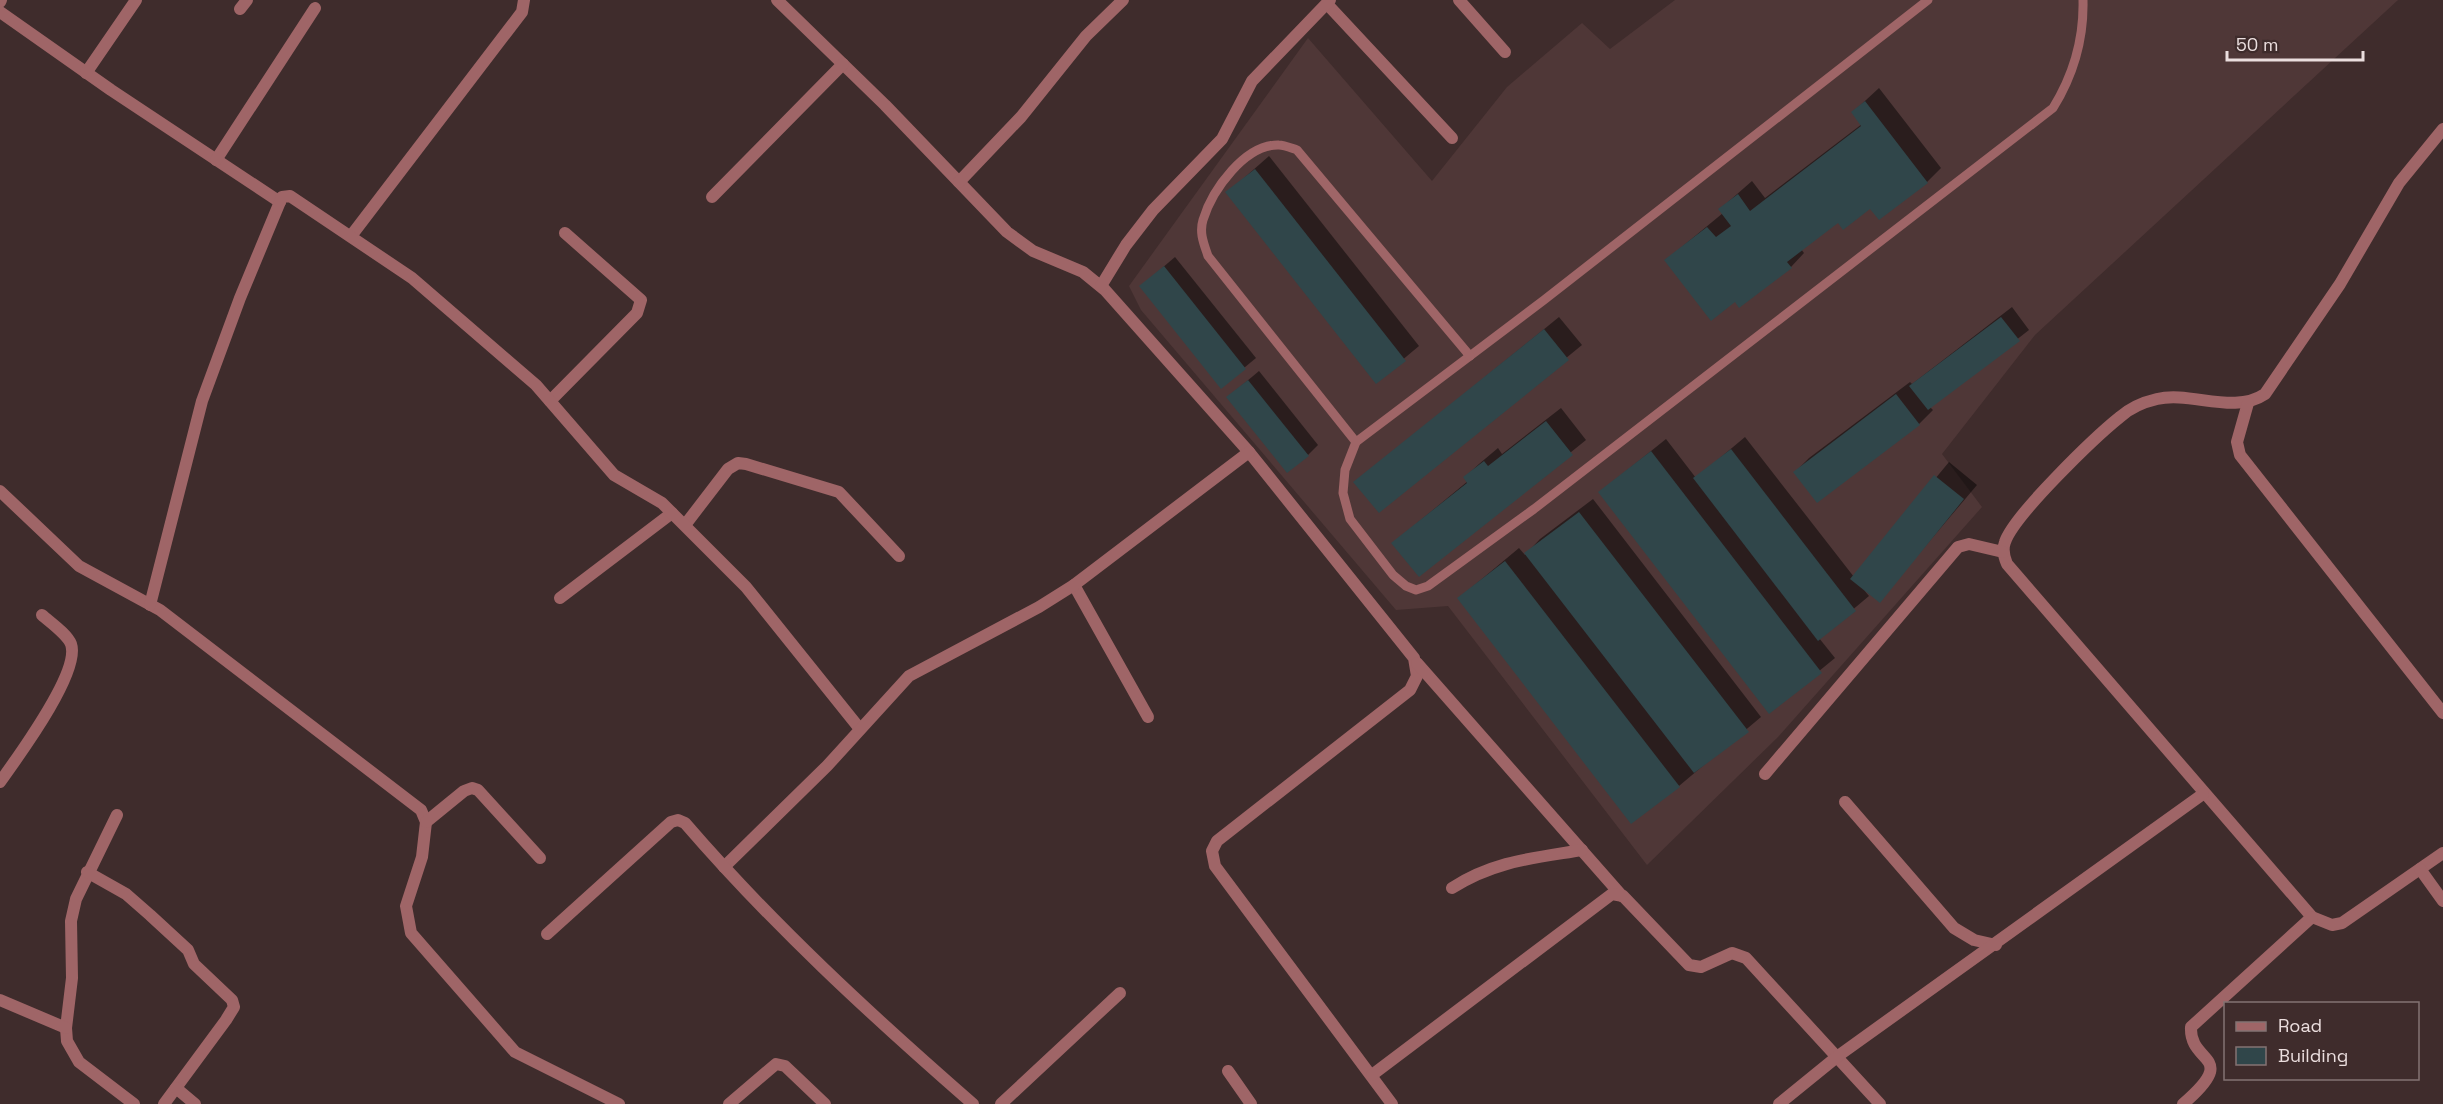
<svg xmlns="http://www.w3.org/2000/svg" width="2443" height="1104" font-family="'Space Grotesk',sans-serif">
  <rect width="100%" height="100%" fill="#3f2c2c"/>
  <path fill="#4f3737" d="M1675,0h723l-363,335 -93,119 40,53 -204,230 -131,128 -199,-259 -52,4 -255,-300 -12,-24 179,-248 124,143 75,-94 75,-64 28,26z"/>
  <g fill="#0007">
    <path d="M1879,88l62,80 -14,14 -48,36 -9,-11 -32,14 -37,28 3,4 -13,14 -56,33 -69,-40 57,-47 -3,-4 32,-28 13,17 97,-74 -9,-12z"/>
    <path d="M1269,156l150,190 -43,36 -149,-189z"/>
    <path d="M1175,257l81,101 -35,29 -80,-101z"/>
    <path d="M2012,307l17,23 -99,77 3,3 -14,14 -124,48 14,-14 101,-76 2,2z"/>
    <path d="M1559,317l23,28 -203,166 -24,-28z"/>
    <path d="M1259,371l59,74 -10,10 -80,-58z"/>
    <path d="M1561,408l25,32 -167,135 -26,-32 75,-62 -3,-4 14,-13 19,-16 4,6z"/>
    <path d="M1745,437l109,140 95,-115 28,23 -98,116 -15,-11 5,6 -50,42 16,20 -66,54 -169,-220 66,-53 30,39z"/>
    <path d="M1593,499l168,218 -82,69 -220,-188 60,-50 6,7 15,-16z"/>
  </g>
  <g fill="#30464a">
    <path d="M1865,101l63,82 -49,37 -9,-11 -27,21 -5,-7 -51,39 5,6 -53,40 -4,-6 -24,19 -47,-61 43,-33 9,10 15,-11 -13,-17 20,-15 12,17 111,-85 -10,-14z"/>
    <path d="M1255,169l151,192 -30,23 -151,-192z"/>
    <path d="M1164,266l82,103 -25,20 -82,-103z"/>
    <path d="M2001,317l19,24 -92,69 -19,-24z"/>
    <path d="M1544,329l25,31 -190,153 -26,-31z"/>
    <path d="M1248,380l61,76 -22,17 -61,-76z"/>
    <path d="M1896,394l24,31 -103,78 -24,-31z"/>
    <path d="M1546,421l27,34 -154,122 -28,-34 76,-60 -4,-6 21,-16 4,5z"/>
    <path d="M1731,449l125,162 -38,30 -125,-163z"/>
    <path d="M1651,451l171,222 -53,41 -171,-222z"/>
    <path d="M1934,475l30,24 -84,104 -30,-24z"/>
    <path d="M1579,512l170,220 -55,41 -170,-220z"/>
    <path d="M1505,561l175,226 -49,37 -174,-226z"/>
  </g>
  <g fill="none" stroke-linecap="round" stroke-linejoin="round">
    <g stroke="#9f6567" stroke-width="9">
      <path d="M1928,0l-384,300 -188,142 -11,28 -2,23 7,26 43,56 13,11 10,4 12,-4 106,-77 519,-401c21,-34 31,-68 30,-108"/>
      <path d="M1356,442l-148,-186c-4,-12 -9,-23 -5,-36 9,-30 42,-76 76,-75 5,0 12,3 18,5l173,206"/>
    </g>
    <g stroke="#9f6567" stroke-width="12">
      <path d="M777,0l108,105 122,127 26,19 50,21 22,18 144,162 165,206 3,18 -7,14 -193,151 -5,10 3,15 177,238"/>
      <path d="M1459,0l46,52"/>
      <path d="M0,2l1,-2"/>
      <path d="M1327,4l125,134"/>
      <path d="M240,9l7,-9"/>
      <path d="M0,12l111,78 169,112"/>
      <path d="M86,73l50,-73"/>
      <path d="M2443,129l-44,54 -59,101 -75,110c-31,21 -74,-3 -108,5 -13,3 -27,9 -37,18 -25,20 -106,98 -115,125 -3,8 -1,15 2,22l305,353 20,8 10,-2 101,-70"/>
      <path d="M216,160l99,-152"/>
      <path d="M959,182l62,-65 65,-81 37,-36"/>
      <path d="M712,197l131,-133"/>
      <path d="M351,236l171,-224 2,-12"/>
      <path d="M1101,286l25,-41 27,-35 69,-71 30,-58 78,-81"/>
      <path d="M550,401l87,-88 4,-13 -76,-67"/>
      <path d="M2248,403l-11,39 3,13 203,258"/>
      <path d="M0,491l79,75 81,44 261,200 5,12 -4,35 -16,49 5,27 104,119 104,52"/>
      <path d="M685,525l43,-56 10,-6 8,1 93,28 60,64"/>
      <path d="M1074,585l74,132"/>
      <path d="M560,598l112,-85"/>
      <path d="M150,605l52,-204 38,-103 42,-101 8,-1 122,82 124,107 78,90 48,28 84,84 114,142"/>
      <path d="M1417,663l205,233"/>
      <path d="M1765,774l193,-227 11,-3 34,8"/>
      <path d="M0,782c17,-24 81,-110 71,-138 -4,-10 -20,-21 -29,-29"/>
      <path d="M1845,802l109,126 20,12 22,5"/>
      <path d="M117,815l-41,84 -5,22 1,57 -6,50 1,13 12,21 55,42"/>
      <path d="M426,822l38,-31 8,-3 6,2 62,68"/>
      <path d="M724,867l103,-101 82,-90 130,-69 35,-22 175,-133"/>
      <path d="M2420,869l23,32"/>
      <path d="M87,872l39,22 24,21 38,35 6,14 38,36 2,7 -8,13 -62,84"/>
      <path d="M1452,888c42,-27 82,-30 130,-38"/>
      <path d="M547,934l124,-112 7,-2 7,3c87,101 187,193 288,281"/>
      <path d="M0,1000l66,28"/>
      <path d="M1228,1071l23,33"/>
      <path d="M1372,1075l240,-181 11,2 66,69 12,2 31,-14 14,5 134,146"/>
      <path d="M176,1088l19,16"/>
      <path d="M729,1104l47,-40 9,2 40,38"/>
      <path d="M1001,1104l119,-111"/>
      <path d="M1779,1104l59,-48 365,-262"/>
      <path d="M2183,1104c58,-50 6,-39 8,-77l121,-110"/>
    </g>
  </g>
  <rect x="2224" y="1002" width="195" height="78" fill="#3f2c2c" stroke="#847373" stroke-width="1.5"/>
  <rect x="2236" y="1022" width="30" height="9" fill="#9f6567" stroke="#847373" stroke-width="1.5"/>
  <text x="2278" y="1032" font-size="18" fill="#ebdede">Road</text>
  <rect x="2236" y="1047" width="30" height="18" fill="#30464a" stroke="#847373" stroke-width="1.5"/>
  <text x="2278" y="1062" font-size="18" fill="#ebdede">Building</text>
  <path d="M2227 51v9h136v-9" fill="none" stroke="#ebdede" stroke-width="3"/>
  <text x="2236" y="51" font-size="18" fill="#ebdede" stroke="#3f2c2c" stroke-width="4.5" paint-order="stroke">50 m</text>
</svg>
